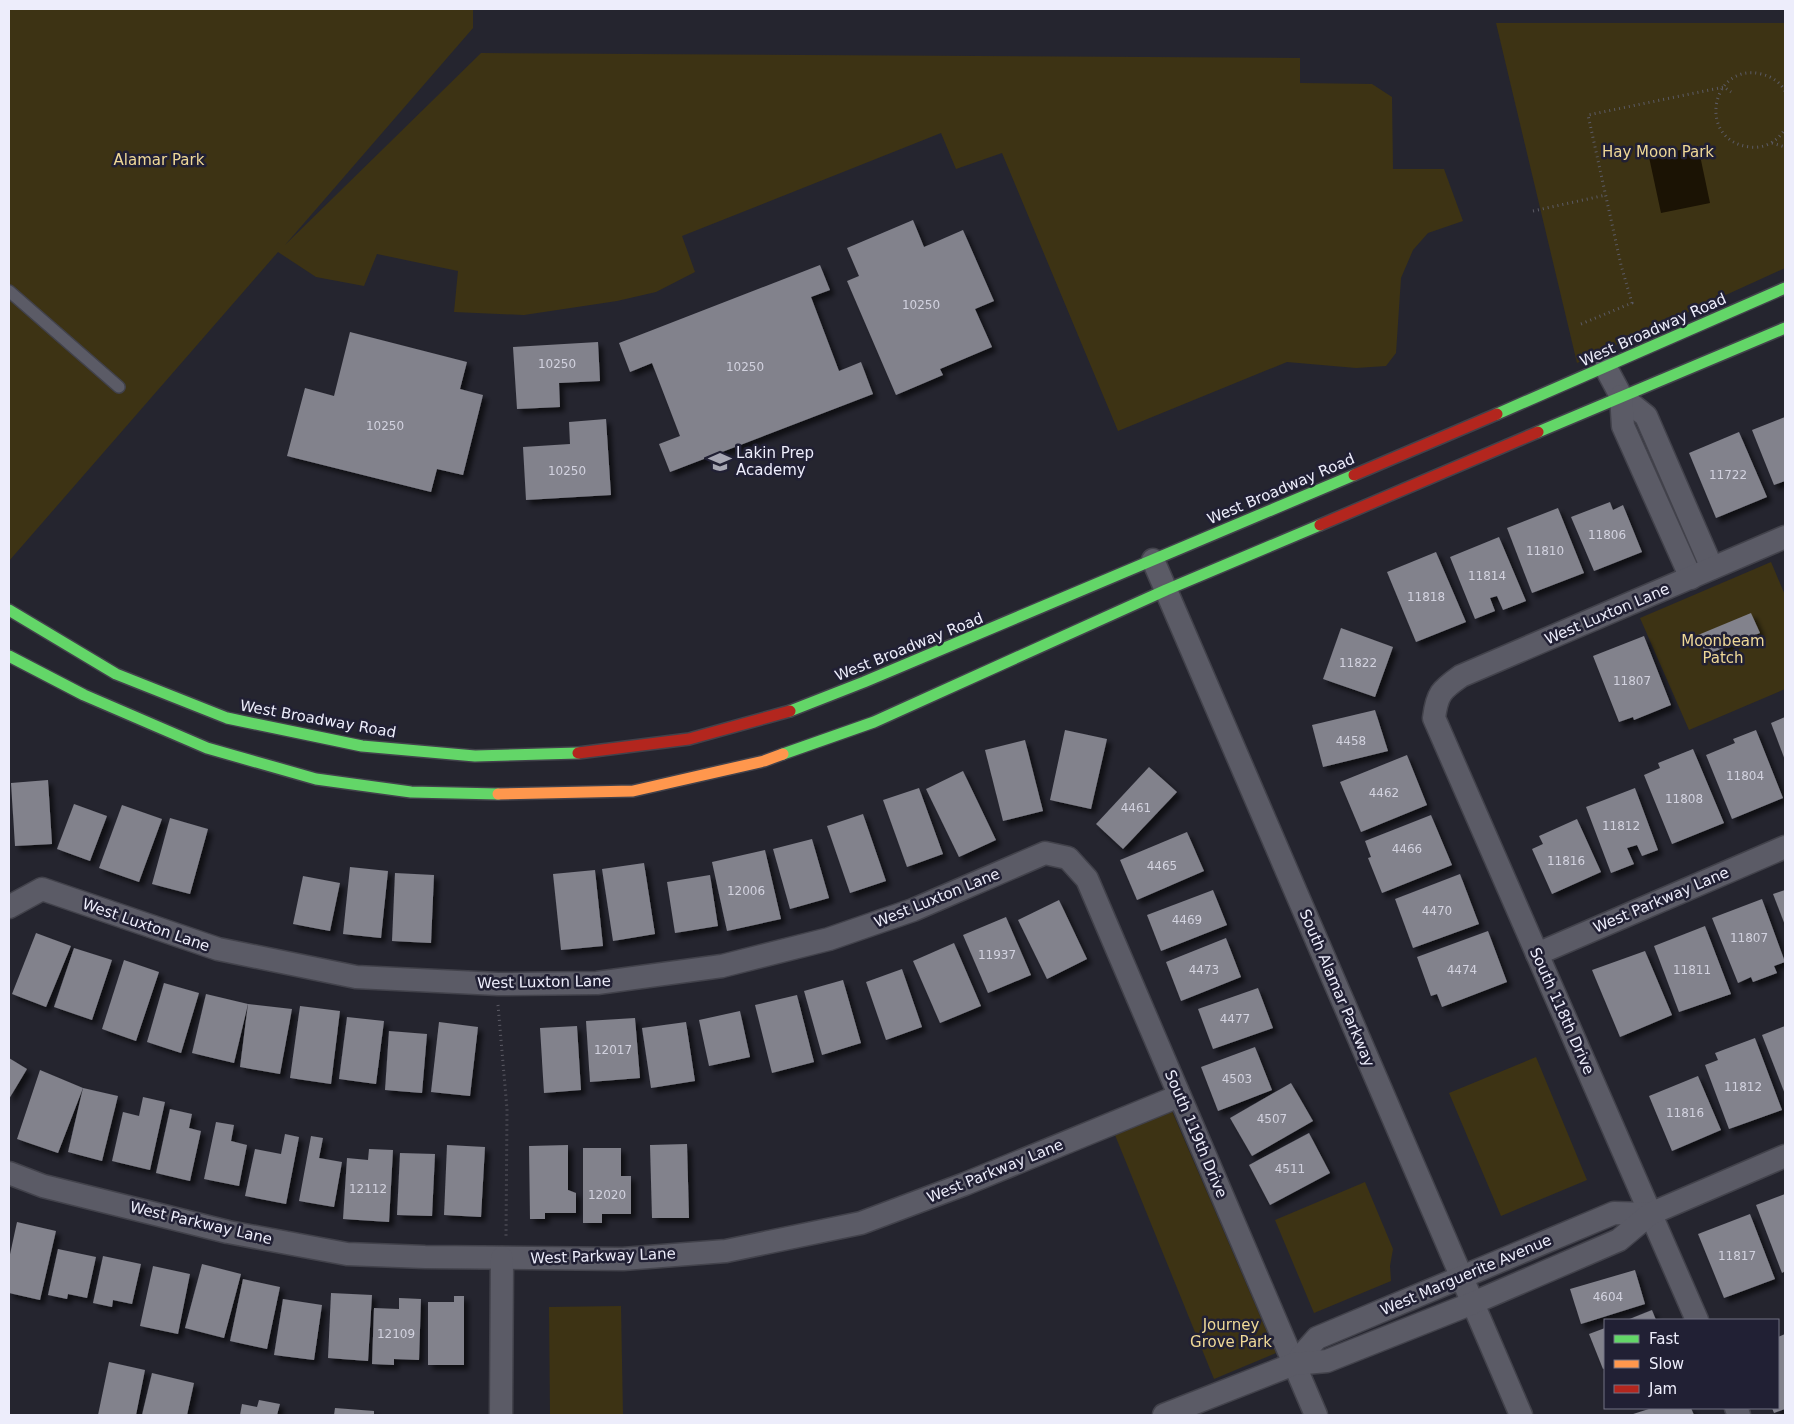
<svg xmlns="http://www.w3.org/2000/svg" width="1794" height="1424" font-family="'DejaVu Sans',sans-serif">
  <defs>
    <filter id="shadow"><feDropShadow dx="4.5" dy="4.5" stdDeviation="2.5" flood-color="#0009"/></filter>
  </defs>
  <rect width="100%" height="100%" fill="#25252f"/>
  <g fill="#3d3314">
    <path d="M9,9h464v19l-188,217 196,-192 819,5v25l72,1 20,13 1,72h51l19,52 -35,12 -15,17 -12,28 -5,75 -10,13 -30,2 -69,-6 -169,69 -116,-278 -46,16 -15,-36 -259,103 13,36 -39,20 -39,9 -93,14 -70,-3 4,-41 -81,-17 -13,32 -48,-9 -38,-25 -269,309z"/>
    <path d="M1496,23h289v245l-208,95z"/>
    <path d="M1771,562l14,33v94l-96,41 -49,-112z"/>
    <path d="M1536,1057l51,123 -86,36 -52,-123z"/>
    <path d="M1172,1111l104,242 -62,26 -99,-244z"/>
    <path d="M1365,1182l28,67 -3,17 1,15 -77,32 -39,-93z"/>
    <path d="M621,1306l2,109h-73l-1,-108z"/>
  </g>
  <path fill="#1b1304" d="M1698,146l12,57 -49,10 -12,-56z"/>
  <g fill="#82828c" filter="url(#shadow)">
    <path d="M913,220l11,27 39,-17 31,71 -19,8 17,38 -52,22 3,6 -47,20 -49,-114 12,-5 -12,-28z"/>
    <path d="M820,265l10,25 -19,7 28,74 22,-9 12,32 -203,78 -11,-28 21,-8 -28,-73 -22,9 -11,-29z"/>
    <path d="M350,332l117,30 -7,27 23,6 -20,80 -26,-6 -6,23 -144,-36 18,-68 29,8z"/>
    <path d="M598,342l2,39 -41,2 1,24 -43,2 -4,-62z"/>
    <path d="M1785,417v64l-11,4 -22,-55z"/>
    <path d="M606,419l5,76 -85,5 -3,-53 47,-3 -1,-22z"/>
    <path d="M1739,432l28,65 -51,21 -27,-65z"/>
    <path d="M1610,502l3,8 10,-5 19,47 -48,19 -23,-54z"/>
    <path d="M1558,508l26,65 -52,20 -25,-65z"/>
    <path d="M1499,537l27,64 -23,9 -6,-14 -7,2 5,13 -20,8 -25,-62z"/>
    <path d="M1436,552l30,70 -50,20 -29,-70z"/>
    <path d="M1751,613l9,20 -54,22 -8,-20z"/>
    <path d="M1341,628l52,19 -18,50 -52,-18z"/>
    <path d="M1644,636l27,69 -37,15 -1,-3 -14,5 -26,-66z"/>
    <path d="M1375,710l13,41 -65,16 -11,-42z"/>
    <path d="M1785,717v43l-14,-37z"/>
    <path d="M1065,730l42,9 -16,70 -41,-9z"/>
    <path d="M1756,730l27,68 -51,21 -26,-64 29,-12 -2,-4z"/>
    <path d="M1025,740l18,71 -40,10 -18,-71z"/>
    <path d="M1693,749l31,74 -52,21 -28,-69 16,-7 -2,-5z"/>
    <path d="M1407,755l20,50 -66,27 -21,-50z"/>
    <path d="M1149,767l28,25 -54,57 -27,-25z"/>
    <path d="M963,771l33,69 -37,17 -33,-68z"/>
    <path d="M48,780l4,64 -37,2 -4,-63z"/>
    <path d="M919,788l24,66 -36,13 -24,-67z"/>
    <path d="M1635,788l23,62 -16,6 -5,-11 -10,3 7,16 -23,9 -25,-66z"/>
    <path d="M74,804l33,12 -17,45 -33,-12z"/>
    <path d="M122,805l40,14 -23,63 -40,-14z"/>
    <path d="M863,814l23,67 -36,12 -23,-67z"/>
    <path d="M1431,815l21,50 -70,28 -14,-35 3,-1 -6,-16z"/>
    <path d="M170,818l38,11 -18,65 -38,-10z"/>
    <path d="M1577,819l24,53 -49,22 -20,-45 11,-5 -4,-8z"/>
    <path d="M1187,832l17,39 -67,29 -17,-40z"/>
    <path d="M812,839l17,59 -39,11 -17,-60z"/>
    <path d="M765,850l16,69 -54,12 -15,-69z"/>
    <path d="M644,863l11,71 -42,7 -11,-72z"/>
    <path d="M350,867l38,4 -7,67 -38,-4z"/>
    <path d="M595,870l8,76 -42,4 -8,-76z"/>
    <path d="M395,873l39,2 -3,68 -39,-2z"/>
    <path d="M1460,874l19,50 -66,24 -18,-49z"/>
    <path d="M710,875l8,51 -43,7 -8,-51z"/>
    <path d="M303,876l37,7 -10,48 -37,-7z"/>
    <path d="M1213,890l14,35 -66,26 -14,-36z"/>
    <path d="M1785,890v35l-12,-31z"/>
    <path d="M1762,899l23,63 -11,4 3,7 -24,9 -2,-5 -13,6 -26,-65z"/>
    <path d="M1059,900l28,59 -40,20 -29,-59z"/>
    <path d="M1006,917l25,58 -43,18 -25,-58z"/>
    <path d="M1705,926l26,68 -52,18 -25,-66z"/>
    <path d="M1488,931l19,51 -65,25 -5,-13 -6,2 -14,-39z"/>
    <path d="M36,933l35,13 -25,61 -34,-13z"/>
    <path d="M1226,938l15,39 -60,24 -15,-39z"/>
    <path d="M954,943l27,63 -41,17 -27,-62z"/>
    <path d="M74,948l38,12 -20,60 -38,-13z"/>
    <path d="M1645,951l27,64 -52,22 -28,-67z"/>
    <path d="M124,960l35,12 -23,69 -34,-12z"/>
    <path d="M902,969l20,58 -36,13 -20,-58z"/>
    <path d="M843,980l18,63 -39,12 -18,-64z"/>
    <path d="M164,983l35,10 -18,60 -34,-11z"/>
    <path d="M1258,988l15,40 -60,21 -15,-40z"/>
    <path d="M206,994l42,10 -14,59 -42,-10z"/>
    <path d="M797,995l17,67 -42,11 -17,-68z"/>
    <path d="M248,1004l44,5 -12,65 -40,-7z"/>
    <path d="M300,1006l40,5 -9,73 -41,-6z"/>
    <path d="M740,1011l10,46 -41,9 -10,-46z"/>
    <path d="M347,1017l37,4 -8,63 -37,-5z"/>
    <path d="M635,1018l5,60 -50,4 -4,-61z"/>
    <path d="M439,1022l39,5 -8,69 -39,-4z"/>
    <path d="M686,1022l9,59 -44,7 -9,-60z"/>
    <path d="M577,1026l4,64 -37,3 -4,-65z"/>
    <path d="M1785,1026v68l-23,-59z"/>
    <path d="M389,1031l38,3 -5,59 -37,-3z"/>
    <path d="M1755,1038l27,72 -53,19 -24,-64 13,-5 -3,-7z"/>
    <path d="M1255,1047l17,43 -54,21 -17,-44z"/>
    <path d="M9,1058l18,11 -18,30z"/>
    <path d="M40,1070l43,18 -25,65 -41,-14z"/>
    <path d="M1698,1076l23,54 -49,21 -23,-55z"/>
    <path d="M1291,1083l22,38 -61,35 -22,-38z"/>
    <path d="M83,1088l35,8 -16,65 -34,-9z"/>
    <path d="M143,1097l22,5 -15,68 -38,-9 11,-49 16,4z"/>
    <path d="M170,1109l22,5 -3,14 12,3 -11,50 -34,-8z"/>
    <path d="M216,1122l18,3 -3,16 16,4 -8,41 -35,-7z"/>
    <path d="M1309,1133l21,40 -60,32 -21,-40z"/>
    <path d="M285,1134l14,3 -13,67 -41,-8 10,-47 26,5z"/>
    <path d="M311,1136l12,2 -4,20 23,4 -8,45 -35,-6z"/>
    <path d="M687,1144l2,74h-37l-2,-73z"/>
    <path d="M447,1145l38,2 -4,70 -37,-2z"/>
    <path d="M568,1145v45l8,3v20h-31v6h-15l-1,-73z"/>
    <path d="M583,1148h38v28h10v38h-29v9h-19z"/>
    <path d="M369,1149l24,1 -4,72 -46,-3 4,-61 21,2z"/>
    <path d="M400,1153l35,1 -3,62 -35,-1z"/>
    <path d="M1785,1194v77l-3,2 -26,-68z"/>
    <path d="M1750,1214l25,65 -51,19 -26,-64z"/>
    <path d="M17,1222l39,9 -16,69 -31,-7v-34z"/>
    <path d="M58,1249l38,8 -9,41 -19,-4 -1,5 -19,-4z"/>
    <path d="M103,1256l38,8 -9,40 -19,-4 -1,7 -19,-4z"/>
    <path d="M202,1264l39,10 -17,64 -39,-10z"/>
    <path d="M153,1266l37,8 -12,60 -38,-8z"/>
    <path d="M1635,1270l10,34 -64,20 -11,-35z"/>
    <path d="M243,1279l37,8 -13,62 -37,-8z"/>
    <path d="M331,1293l41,2 -4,66 -40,-3z"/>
    <path d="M454,1296h10v69h-36v-63h26z"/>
    <path d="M399,1298l22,1 -2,61 -25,-1v6l-22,-1 2,-56 25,1z"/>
    <path d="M283,1299l39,6 -8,55 -40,-5z"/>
    <path d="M1652,1310l4,10h-29z"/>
    <path d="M1605,1328v40l-2,1 -14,-35z"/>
    <path d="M1785,1334v75l-11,4 -2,-5h6v-71z"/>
    <path d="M109,1362l36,8 -9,45h-38z"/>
    <path d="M152,1373l42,10 -7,32h-45z"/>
    <path d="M259,1400l21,4 -3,11h-37l2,-11 15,3z"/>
    <path d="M335,1408l39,3v4h-40z"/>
    <path d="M1652,1408h39l3,7h-64z"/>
  </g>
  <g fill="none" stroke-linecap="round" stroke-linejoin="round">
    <defs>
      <path id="lane" d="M9,291l110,96"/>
      <g id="street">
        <path d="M1606,368l15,28 25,20 66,152"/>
        <path d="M1621,396l2,30 68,152"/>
        <path d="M1153,560l368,855"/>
        <path d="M9,907l33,-18 176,60 138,28 142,7 99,-1 125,-17 107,-27 84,-29 132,-57 23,5 19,21 229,536"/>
        <path d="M1537,954l248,-107"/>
        <path d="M9,1173l34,13 185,46 119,22 78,3 198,2 103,-8 135,-28 104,-39 214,-88"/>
        <path d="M1697,1320l-263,-602c3,-24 7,-28 27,-42l324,-139"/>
        <path d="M1294,1364l23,-26 297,-125 36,1"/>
        <path d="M1736,1408l3,7"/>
        <path d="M501,1415l1,-157"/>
        <path d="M1164,1415l130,-51 33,-3 146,-58 146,-63 31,-26 135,-58"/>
      </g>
      <g id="fast">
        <path d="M1497,414l288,-126"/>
        <path d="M1538,432l247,-104"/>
        <path d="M9,610l107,64 111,44 135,28 113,10 103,-3"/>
        <path d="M9,656l75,39 123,53 109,31 95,13 87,2"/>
        <path d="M790,711l74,-29 490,-207"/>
        <path d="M783,754l91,-32 292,-132 154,-65"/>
      </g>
      <path id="slow" d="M498,794l135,-3 131,-30 19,-7"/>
      <g id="jam">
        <path d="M1354,475l143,-61"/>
        <path d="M1320,525l218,-93"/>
        <path d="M578,753l111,-14 101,-28"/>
      </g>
    </defs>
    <use href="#lane" stroke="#42424b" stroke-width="14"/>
    <use href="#street" stroke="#42424b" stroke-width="25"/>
    <use href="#fast" stroke="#42424b" stroke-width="14"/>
    <use href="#slow" stroke="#42424b" stroke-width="14"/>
    <use href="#jam" stroke="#42424b" stroke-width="14"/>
    <g stroke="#5c5b65" stroke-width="3" stroke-dasharray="1 4" stroke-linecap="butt">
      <path d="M1785,91c-5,-9 -14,-15 -24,-17 -50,-12 -65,67 -11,73 14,2 28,-6 35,-18"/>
      <path d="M1772,143l13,4"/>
      <path d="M1533,211l73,-16"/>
      <path d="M1581,324l51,-21 -11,-38 -33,-150 136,-28 7,5"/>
      <path d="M498,1005l9,104 -1,129"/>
    </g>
    <use href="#lane" stroke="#5b5b66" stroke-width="11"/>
    <use href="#street" stroke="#5b5b66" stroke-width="22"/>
    <use href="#fast" stroke="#63d668" stroke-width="11"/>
    <use href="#slow" stroke="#ff974d" stroke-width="11"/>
    <use href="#jam" stroke="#b3261e" stroke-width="11"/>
  </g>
  <defs>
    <symbol id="school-bare" viewBox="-9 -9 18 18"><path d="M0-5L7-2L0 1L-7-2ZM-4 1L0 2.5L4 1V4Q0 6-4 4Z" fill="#a7a7b4" stroke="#212034" stroke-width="2.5" paint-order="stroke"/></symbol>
  </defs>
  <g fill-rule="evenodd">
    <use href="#school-bare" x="704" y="446" width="32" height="32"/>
  </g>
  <g text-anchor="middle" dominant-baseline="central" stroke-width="5" stroke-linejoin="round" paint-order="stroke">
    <g font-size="12" fill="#d2d2df">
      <text x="921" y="305">10250</text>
      <text x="557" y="364">10250</text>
      <text x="745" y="367">10250</text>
      <text x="385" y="426">10250</text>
      <text x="567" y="471">10250</text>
      <text x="1728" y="475">11722</text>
      <text x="1607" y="535">11806</text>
      <text x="1545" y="551">11810</text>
      <text x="1487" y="576">11814</text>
      <text x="1426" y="597">11818</text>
      <text x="1358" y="663">11822</text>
      <text x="1632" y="681">11807</text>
      <text x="1351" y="741">4458</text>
      <text x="1745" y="776">11804</text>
      <text x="1384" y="793">4462</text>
      <text x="1684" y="799">11808</text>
      <text x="1136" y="808">4461</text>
      <text x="1621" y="826">11812</text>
      <text x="1407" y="849">4466</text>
      <text x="1566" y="861">11816</text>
      <text x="1162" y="866">4465</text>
      <text x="746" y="891">12006</text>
      <text x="1437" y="911">4470</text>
      <text x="1187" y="920">4469</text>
      <text x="1749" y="938">11807</text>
      <text x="997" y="955">11937</text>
      <text x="1204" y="970">4473</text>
      <text x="1462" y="970">4474</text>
      <text x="1692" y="970">11811</text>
      <text x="1235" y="1019">4477</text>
      <text x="613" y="1050">12017</text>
      <text x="1237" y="1079">4503</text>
      <text x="1743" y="1087">11812</text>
      <text x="1685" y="1113">11816</text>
      <text x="1272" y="1119">4507</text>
      <text x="1290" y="1169">4511</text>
      <text x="368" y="1189">12112</text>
      <text x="607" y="1195">12020</text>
      <text x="1737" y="1256">11817</text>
      <text x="1608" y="1297">4604</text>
      <text x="396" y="1334">12109</text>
    </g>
    <g font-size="15" fill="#efd897" stroke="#212034">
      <text x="1658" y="152">Hay Moon Park</text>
      <text x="159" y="160">Alamar Park</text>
      <text x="1723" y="641">Moonbeam<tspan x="1723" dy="17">Patch</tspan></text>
      <text x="1231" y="1325">Journey<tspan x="1231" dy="17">Grove Park</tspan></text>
    </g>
    <g font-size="15" fill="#ededfb" stroke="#212034">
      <text transform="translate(1653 330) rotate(-24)">West Broadway Road</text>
      <text transform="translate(1281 489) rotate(-23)">West Broadway Road</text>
      <text transform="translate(1607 614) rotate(-23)">West Luxton Lane</text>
      <text transform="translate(909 647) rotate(-22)">West Broadway Road</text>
      <text transform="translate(318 719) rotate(10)">West Broadway Road</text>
      <text transform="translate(937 898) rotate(-22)">West Luxton Lane</text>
      <text transform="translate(1661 900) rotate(-23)">West Parkway Lane</text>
      <text transform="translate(146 925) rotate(19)">West Luxton Lane</text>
      <text transform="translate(544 982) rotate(-1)">West Luxton Lane</text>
      <text transform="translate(1337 988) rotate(67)">South Alamar Parkway</text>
      <text transform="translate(1562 1011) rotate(66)">South 118th Drive</text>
      <text transform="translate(1196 1134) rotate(67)">South 119th Drive</text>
      <text transform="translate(995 1171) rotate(-22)">West Parkway Lane</text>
      <text transform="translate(201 1223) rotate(13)">West Parkway Lane</text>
      <text transform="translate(603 1256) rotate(-2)">West Parkway Lane</text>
      <text transform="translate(1466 1275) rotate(-23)">West Marguerite Avenue</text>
    </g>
    <g font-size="15" fill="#ededfb" stroke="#212034" text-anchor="start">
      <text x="736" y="453">Lakin Prep<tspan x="736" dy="17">Academy</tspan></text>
    </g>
  </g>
  <rect width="1794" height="1424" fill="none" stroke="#ededfb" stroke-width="20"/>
  <rect x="1604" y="1319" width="175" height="90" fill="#212034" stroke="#737284"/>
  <rect x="1614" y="1335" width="25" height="8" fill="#63d668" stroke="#737284"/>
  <text x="1649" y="1344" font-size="15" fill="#ededfb">Fast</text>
  <rect x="1614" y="1360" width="25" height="8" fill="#ff974d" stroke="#737284"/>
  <text x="1649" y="1369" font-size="15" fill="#ededfb">Slow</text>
  <rect x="1614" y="1385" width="25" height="8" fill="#b3261e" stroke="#737284"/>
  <text x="1649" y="1394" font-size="15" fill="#ededfb">Jam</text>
</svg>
